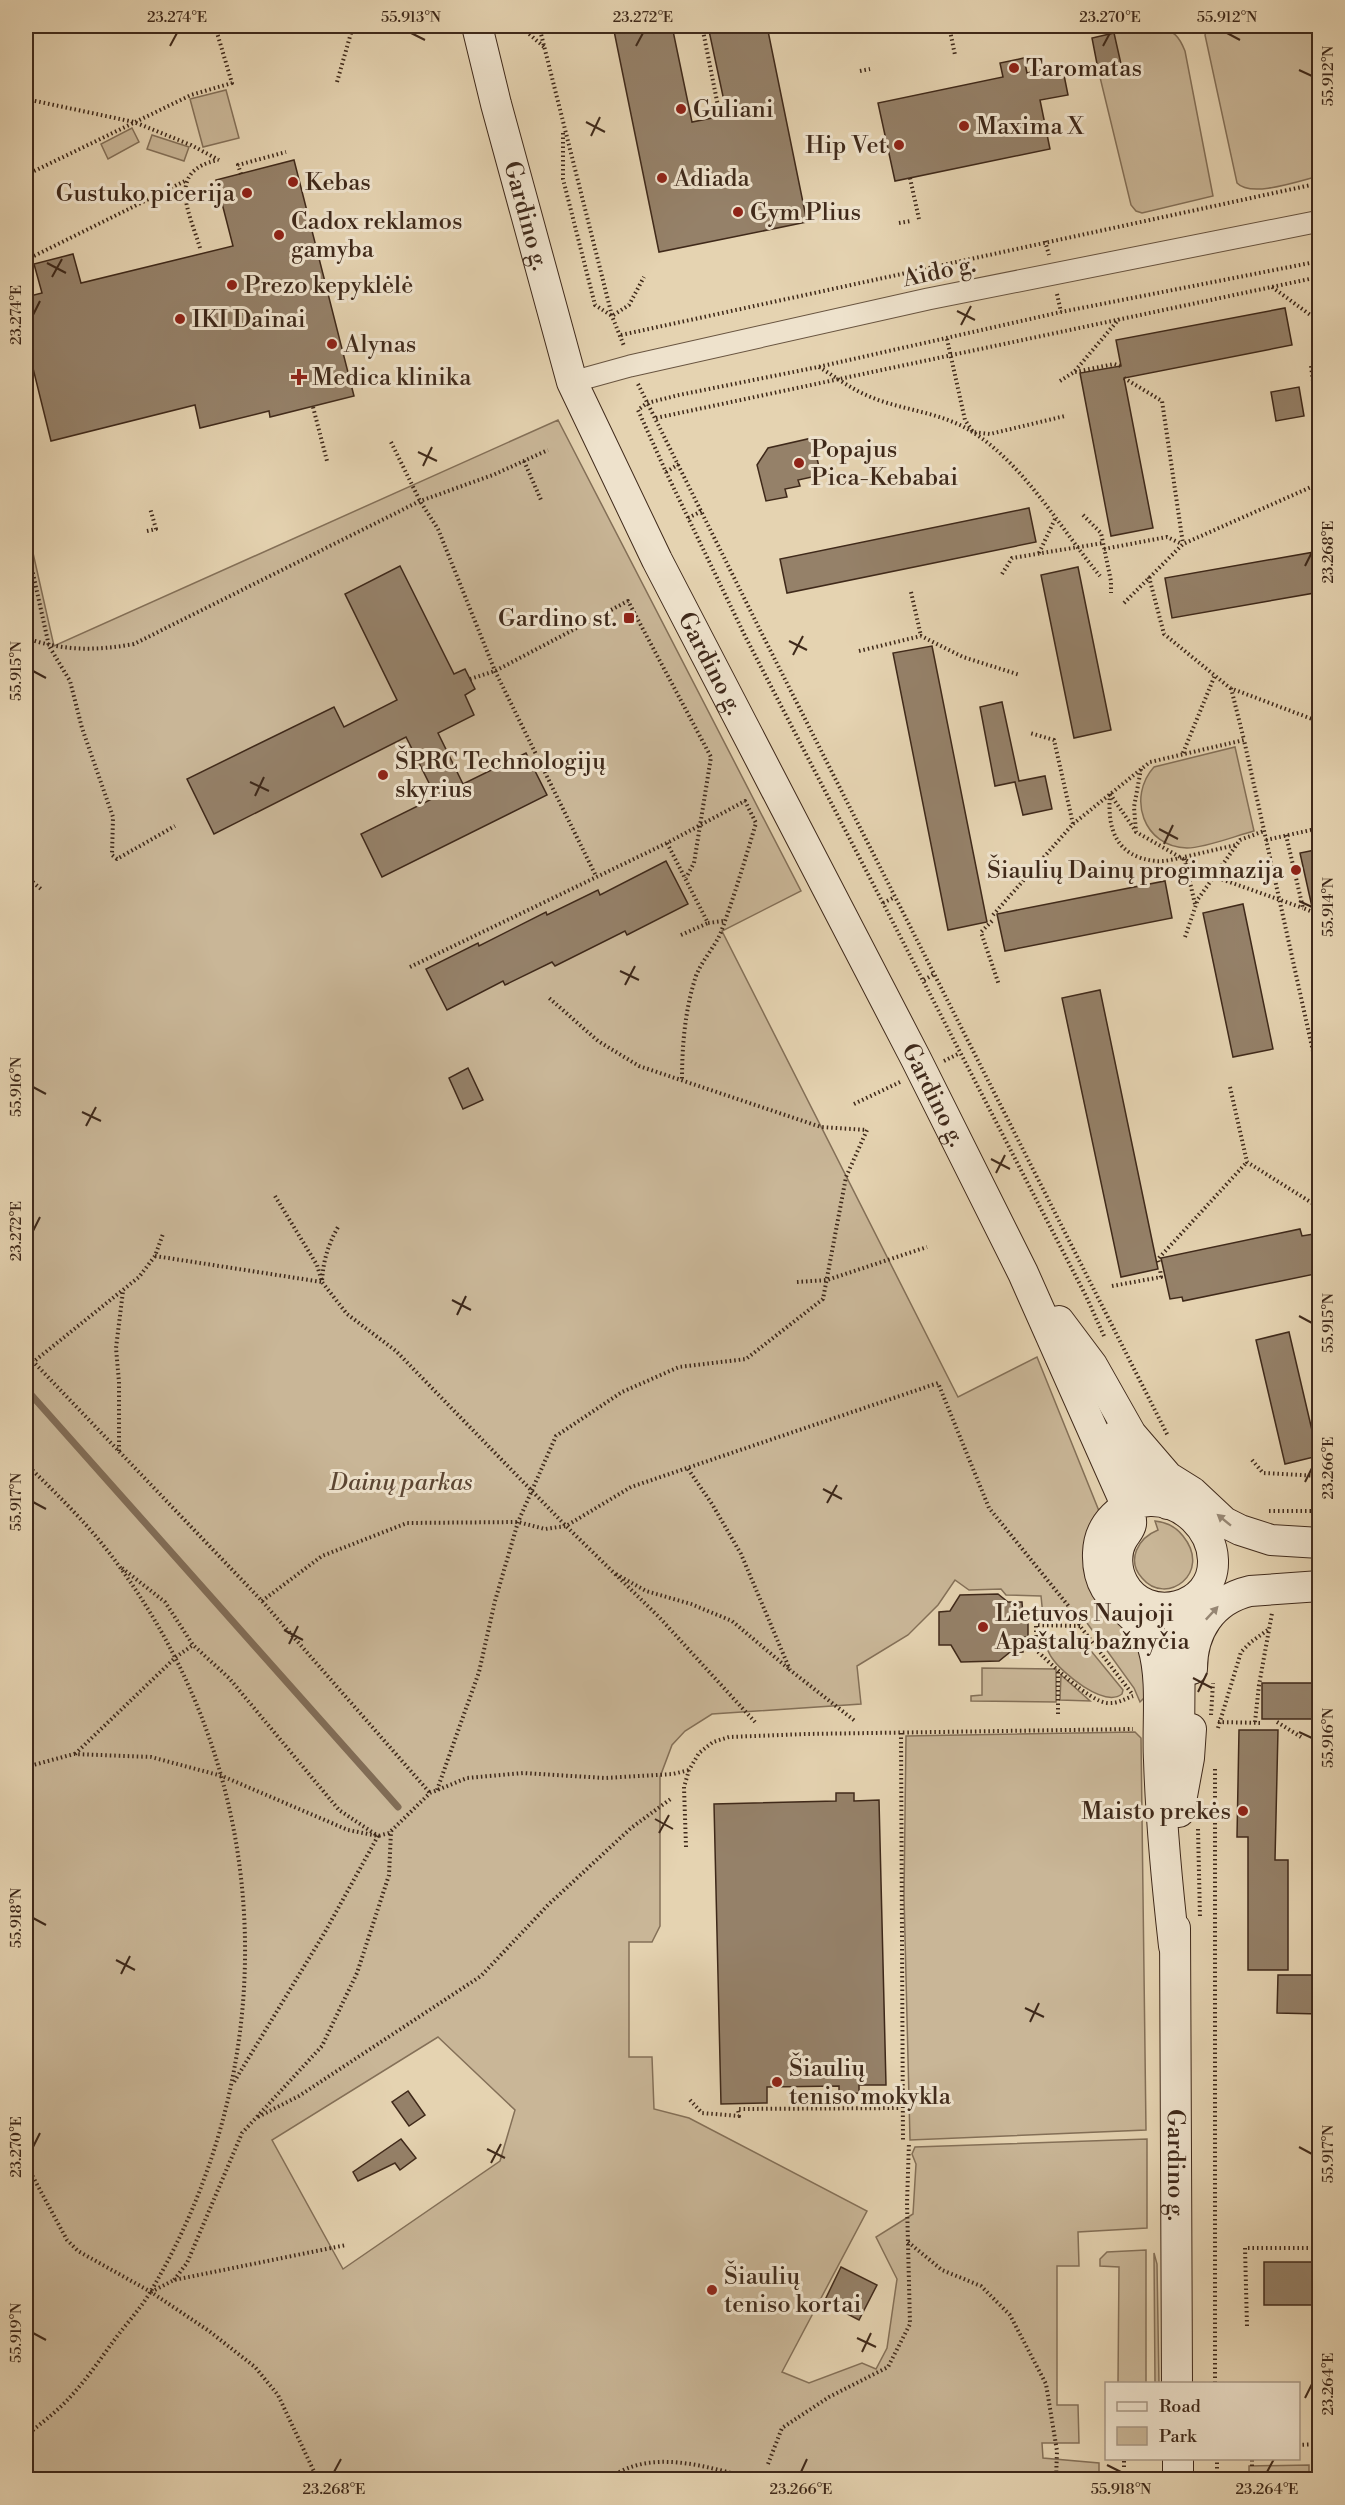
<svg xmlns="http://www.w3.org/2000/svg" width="1345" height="2505" font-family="'Libre Bodoni',serif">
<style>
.green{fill:#c9b697;stroke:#847058;stroke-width:1.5;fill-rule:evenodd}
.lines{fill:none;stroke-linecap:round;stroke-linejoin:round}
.stream{stroke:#816c56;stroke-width:7}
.building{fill:#958169;stroke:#3f291a;stroke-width:1.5}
.street-casing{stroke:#685440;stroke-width:23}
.secondary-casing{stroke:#3f291a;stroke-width:32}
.path{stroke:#3f291a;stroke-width:4;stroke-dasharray:1.5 3;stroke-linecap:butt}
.street{stroke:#eee2cc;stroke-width:21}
.secondary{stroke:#eee2cc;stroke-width:30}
.oneway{fill:#968673}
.ticks{fill:none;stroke:#3f291a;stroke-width:2}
.poi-dot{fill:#8f2418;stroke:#eee2cc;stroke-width:2}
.labels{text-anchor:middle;stroke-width:6;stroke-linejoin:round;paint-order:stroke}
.poi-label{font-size:24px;fill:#3f291a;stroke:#eee2cc;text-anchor:start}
.street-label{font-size:24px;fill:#3f291a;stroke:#eee2cc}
.park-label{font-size:24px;font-style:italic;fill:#5b4533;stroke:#eee2cc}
.neatline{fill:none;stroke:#3f291a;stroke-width:2}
.ticks-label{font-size:15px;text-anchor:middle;fill:#3f291a}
</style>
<rect width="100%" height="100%" fill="#e5d3b1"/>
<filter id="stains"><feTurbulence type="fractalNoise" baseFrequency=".00333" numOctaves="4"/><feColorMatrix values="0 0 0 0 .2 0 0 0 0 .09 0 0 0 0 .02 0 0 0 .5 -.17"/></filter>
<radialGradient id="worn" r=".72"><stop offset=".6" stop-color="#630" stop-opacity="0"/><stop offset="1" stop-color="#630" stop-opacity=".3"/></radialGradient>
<!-- green -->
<g class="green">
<path d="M1208,26H1319V176C1299,181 1251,198 1237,183L1205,35Z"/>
<path d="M1159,27C1174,31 1179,36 1185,51L1213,196L1142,213L1136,211L1131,205L1098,69L1114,33Z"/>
<polygon points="226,90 239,138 203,147 190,99"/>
<polygon points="132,128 139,142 108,159 101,144"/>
<polygon points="152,135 189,147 184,161 147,149"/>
<path d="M558,420L801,891L722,931L958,1397L1037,1357L1099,1511L1106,1612L1141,1644L1147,1695L1140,1702L1134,1688L1082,1616H1043L1041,1596L1006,1595L1001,1589L969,1590L955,1580L938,1605L908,1635L857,1666L861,1704L712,1714L685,1731L672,1745L660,1777V1926L652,1942H629V2057H652L654,2109L689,2118L867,2211L782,2372L809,2383L862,2363L876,2369L887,2348L897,2279L876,2237L913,2214L916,2164L912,2154L915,2147L1147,2139V2228L1078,2232L1079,2266H1057V2405H1078L1079,2443H1042L1043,2458L1099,2463V2479H26V522L54,646ZM438,2037L515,2110L500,2161L343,2269L272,2140Z"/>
<path d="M1235,747L1254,831C1235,836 1205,848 1187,848C1143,847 1127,797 1154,767Z"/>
<path d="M1155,1521C1166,1522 1176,1527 1183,1536C1213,1573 1166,1607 1142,1578C1126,1560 1138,1538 1158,1530Z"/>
<path d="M1042,1636L1077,1638L1083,1641L1123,1690L1122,1694C1104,1708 1062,1673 1052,1658C1047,1651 1045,1643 1042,1636Z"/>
<polygon points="982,1668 1056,1669 1056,1702 971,1701 971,1696 982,1695"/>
<polygon points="1061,1675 1090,1701 1060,1700"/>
<polygon points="1135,1732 1141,1738 1146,2130 910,2140 904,1896 906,1736"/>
<polygon points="1146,2250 1146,2383 1118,2383 1119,2267 1100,2266 1100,2259 1107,2252"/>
<polygon points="1154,2253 1157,2264 1159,2384 1155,2383"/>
<polygon points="1309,2465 1309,2479 1249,2479 1249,2466"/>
</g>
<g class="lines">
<!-- stream -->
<polyline class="stream" points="26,1389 398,1807"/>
</g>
<!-- building -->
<g class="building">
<polygon points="613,26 672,26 692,122 727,115 708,26 767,26 807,222 659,252"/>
<polygon points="1114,33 1121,64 1098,69 1092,38"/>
<polygon points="1024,58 1027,73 1062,65 1068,95 1040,100 1050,149 895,181 878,103 1003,77 1000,63"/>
<polygon points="294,160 354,396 270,417 269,411 200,428 195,405 51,441 26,340 26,297 42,293 34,264 73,254 81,283 233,246 216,180"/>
<polygon points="1285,308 1292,345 1124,378 1153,528 1111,536 1080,373 1121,366 1116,340"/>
<polygon points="1299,387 1304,416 1276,421 1271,392"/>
<polygon points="812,438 821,475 798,480 800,486 785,489 787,497 766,501 757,465 768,448"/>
<polygon points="1029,508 1036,542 787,593 780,559"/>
<polygon points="1320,551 1320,592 1172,618 1165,578"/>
<polygon points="400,566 454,674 465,669 475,689 465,695 474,715 438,733 463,784 526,753 547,795 382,877 361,834 436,797 406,737 214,834 187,779 334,707 344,727 397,700 345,594"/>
<polygon points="1078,567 1111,730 1074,738 1041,575"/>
<polygon points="932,646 987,922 948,930 893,653"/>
<polygon points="1002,702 1019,781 1045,776 1052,809 1023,815 1015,782 995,786 980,707"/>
<polygon points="1320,849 1320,906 1312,907 1300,853"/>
<polygon points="666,861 688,904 627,935 625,931 555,966 552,962 505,985 503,981 447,1010 426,969 478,943 479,946 546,912 547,915 598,890 600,895"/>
<polygon points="1165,881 1172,918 1005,951 997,914"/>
<polygon points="1243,904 1273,1049 1233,1057 1203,913"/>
<polygon points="1100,990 1158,1269 1121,1277 1062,998"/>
<polygon points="468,1068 483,1100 463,1109 449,1078"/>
<polygon points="1300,1229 1302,1236 1320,1233 1320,1273 1183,1301 1182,1297 1170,1299 1161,1258"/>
<polygon points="1289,1332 1318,1456 1285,1464 1256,1340"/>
<polygon points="998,1594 1008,1602 1022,1602 1023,1617 1028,1617 1028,1637 1023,1637 1023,1652 1009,1653 999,1661 961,1662 951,1645 939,1645 939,1612 950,1611 960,1595"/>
<rect x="1262" y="1683" width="58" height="36"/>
<polygon points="1239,1730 1278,1730 1275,1860 1288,1860 1288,1970 1248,1970 1248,1837 1237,1837"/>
<polygon points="836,1793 854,1793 854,1801 879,1800 886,2085 859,2085 859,2093 839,2094 839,2086 767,2087 767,2103 721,2104 714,1804 836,1801"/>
<polygon points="1278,1975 1320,1975 1320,2014 1277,2013"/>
<polygon points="408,2091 425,2115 409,2126 392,2102"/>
<polygon points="401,2139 416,2158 400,2170 395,2163 358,2181 353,2172"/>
<rect x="1264" y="2262" width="56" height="43"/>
<polygon points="841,2267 877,2285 859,2320 824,2302"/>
</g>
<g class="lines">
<!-- street casing -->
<g class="street-casing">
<polyline id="street" points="572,382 630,366 928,299 1320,221"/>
</g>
<!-- secondary casing -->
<g class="secondary-casing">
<g id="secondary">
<path id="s1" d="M477,26L496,104L572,382L657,560L916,1059L1023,1273L1127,1507C1129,1512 1132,1518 1131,1524C1130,1530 1125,1534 1122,1540C1115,1553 1116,1570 1123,1583C1146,1626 1215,1609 1213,1560C1212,1529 1183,1500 1150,1501C1121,1502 1099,1524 1098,1553C1096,1607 1139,1605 1153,1647C1163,1680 1157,1725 1159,1760C1161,1822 1167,1884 1174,1946"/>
<polyline points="1059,1321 1092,1365 1131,1434 1168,1477 1192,1492 1224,1522 1240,1530 1271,1540 1320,1543"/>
<path d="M1116,1436C1133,1470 1138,1480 1168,1504"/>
<path d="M1192,1669C1192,1631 1212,1600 1250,1591L1320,1586"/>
<polyline points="1179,1751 1180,1622 1186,1605"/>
<polyline points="1179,1812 1189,1758 1191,1729"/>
<path id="s2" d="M1175,1928L1177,2384"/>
<polyline points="1178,2458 1178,2480"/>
</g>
</g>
<!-- path -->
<g class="path">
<polyline points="526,26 527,32 544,47"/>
<polyline points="539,26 612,316 624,346"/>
<polyline points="702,26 720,116"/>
<polyline points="949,26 955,55"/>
<polyline points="1074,27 1083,26"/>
<polyline points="860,71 870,69"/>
<polyline points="337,82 353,26"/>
<polyline points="26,99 134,122 191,145 219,160"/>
<polyline points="563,133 563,179 595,305 612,316 629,305 644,277"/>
<polyline points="241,174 238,165 286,152"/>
<polyline points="26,175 191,95 232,83 215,26"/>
<polyline points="910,178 919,219"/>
<polyline points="899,223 911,221"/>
<polyline points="1045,241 1049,255"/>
<path d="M200,248C189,211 166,171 218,160"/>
<polyline points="26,260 187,180"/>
<polyline points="1272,287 1320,322"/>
<polyline points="1057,294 1061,312"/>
<polyline points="621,335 1320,183"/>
<polyline points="947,339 965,420 973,432 990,434 1065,416"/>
<polyline points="1311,366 1320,433"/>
<path d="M819,367C834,376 850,388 866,395C901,411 941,411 974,433C1025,466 1061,529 1100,576"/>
<polyline points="1075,372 1114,364 1121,366"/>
<polyline points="1124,378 1162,401 1183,544"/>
<polyline points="1060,381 1074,372 1119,319"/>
<polyline points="638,384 761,632 1168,1436"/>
<polyline points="313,407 327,461"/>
<polyline points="656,418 1314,278"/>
<polyline points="391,442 420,501 438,529 495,671 596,876"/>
<polyline points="524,461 541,500"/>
<polyline points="666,472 679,464"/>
<polyline points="1083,515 1101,533 1111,581 1111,593"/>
<polyline points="688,518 702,511"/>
<polyline points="147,531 156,529 150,508"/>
<polyline points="26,542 49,646 70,681 82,728 113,817 112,855 117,859 175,826"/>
<polyline points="1104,549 1167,537 1182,544"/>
<polyline points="1039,553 1055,519"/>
<polyline points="1002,574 1012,558 1103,543"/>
<polyline points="1149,577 1164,634 1230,688 1320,722"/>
<polyline points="911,592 921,636"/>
<polyline points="1124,603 1183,544 1320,483"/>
<path d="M26,638C63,651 95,651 134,644L420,501L493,475L548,450"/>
<polyline points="859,651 921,636 963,657 1020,675"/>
<polyline points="470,679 495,671 628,601 711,757 694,863 686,878"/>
<polyline points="1231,688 1244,740"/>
<polyline points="1183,753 1215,675"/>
<polyline points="1141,769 1134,807 1136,832 1215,877 1303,908"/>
<path d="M1110,794C1107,829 1116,857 1156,861C1164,862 1175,859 1184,857"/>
<polyline points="1110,794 1135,830"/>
<polyline points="1073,824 1150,762 1244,740 1320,1083"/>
<polyline points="1286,835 1303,908 1320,915"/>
<polyline points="1266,840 1320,828"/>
<polyline points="667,843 708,923 723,921"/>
<polyline points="26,876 42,890"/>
<polyline points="883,903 895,897"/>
<polyline points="1195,904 1184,857 1236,845"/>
<polyline points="993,915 1073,824 1054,740 1030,733"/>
<polyline points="992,921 981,932 999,985"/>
<polyline points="681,935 708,923"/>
<polyline points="1185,937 1198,899 1240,840 1264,831"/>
<path d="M410,967L667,843L745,801L756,823C745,860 734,897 721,932C715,947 702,960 696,976C685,1009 682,1046 682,1080"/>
<polyline points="924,980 934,974"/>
<polyline points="944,1061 960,1053"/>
<polyline points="1230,1087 1247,1162 1320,1208"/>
<polyline points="1313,1097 1320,1095"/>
<polyline points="854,1104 900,1082"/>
<polyline points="275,1196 317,1265 322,1282 347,1314 396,1351 566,1526 659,1617 755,1722"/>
<path d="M155,1256L322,1282C323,1261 328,1245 338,1227"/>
<polyline points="1159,1262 1158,1259 1247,1162"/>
<polyline points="797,1282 827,1280 927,1247"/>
<polyline points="1112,1286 1161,1277 1160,1269"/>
<polyline points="1104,1336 1086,1296 746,638 666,472 638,410 647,403 679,395 818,367 1061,312 1320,261"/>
<polyline points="26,1354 262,1601 430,1793"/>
<polyline points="32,1363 139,1277 155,1256 163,1234"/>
<polyline points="119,1451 119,1382 116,1348 123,1291"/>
<polyline points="1252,1460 1263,1473 1320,1476"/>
<path d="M26,1464C59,1496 92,1528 119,1566C276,1781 286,2062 151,2291C141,2308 127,2323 115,2339C101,2358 87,2379 71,2396C58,2411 41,2423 26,2436"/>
<polyline points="688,1469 712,1504 741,1554 790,1670 855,1721"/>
<polyline points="1269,1511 1320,1511"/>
<polyline points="122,1568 165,1602 193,1645 229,1678 339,1810 378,1836 325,1932 234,2082"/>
<polyline points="616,1574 646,1591 691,1604 732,1621 789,1669"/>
<polyline points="262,1601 322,1556 407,1523 518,1522 545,1529 566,1526 631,1487 938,1383 989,1508 1075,1614 1080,1626 1133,1695"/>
<path d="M1080,1626L1036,1625V1650C1050,1663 1089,1701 1107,1703C1118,1704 1124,1699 1133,1696"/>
<polyline points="1058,1714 1058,1671"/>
<polyline points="1211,1715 1213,1683"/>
<polyline points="1218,1722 1262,1723"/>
<polyline points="1255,1722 1259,1685 1272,1613"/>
<polyline points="1277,1722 1301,1737"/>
<polyline points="1218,1728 1241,1652 1251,1642 1269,1629"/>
<polyline points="901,1733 903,2142"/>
<polyline points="75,1754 176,1657 193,1645"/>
<polyline points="26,1767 74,1754 151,1757 222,1776 348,1830 378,1836 389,1833 430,1793 467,1778 523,1773 605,1778 673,1774 689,1770"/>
<polyline points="1215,1769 1215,2384"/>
<polyline points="437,1790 479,1672 495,1601 518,1522 556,1436 622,1392 679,1367 746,1359 823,1299 846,1177 867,1130 821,1127 639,1066 598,1041 548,997"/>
<polyline points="1198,1829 1200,1918"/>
<polyline points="686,1847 684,1787 689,1770 699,1753 713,1742 729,1737 806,1734 1133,1729"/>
<polyline points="1312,1916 1320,1916"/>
<polyline points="690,2100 702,2113 739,2116 738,2109 901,2108"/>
<polyline points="258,2117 299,2096 481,1976 548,1905 631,1828 672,1798"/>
<polyline points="26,2164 67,2240 78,2251 151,2292 209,2331 255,2367 278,2395 318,2480"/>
<polyline points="908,2242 942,2270 981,2286 1010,2315 1046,2384 1057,2451 1056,2480"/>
<polyline points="174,2280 187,2263 242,2133 322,2046 357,1973 389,1875 391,1831"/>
<polyline points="151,2292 174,2280 346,2245"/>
<polyline points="1247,2326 1245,2248 1320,2248"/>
<polyline points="1298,2445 1320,2444"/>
<polyline points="1217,2458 1217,2480"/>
<polyline points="768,2464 782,2428 829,2397 888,2367 910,2324 907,2203 909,2142"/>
<polyline points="1252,2466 1252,2458"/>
<polyline points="1124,2467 1124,2458"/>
<polyline points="1203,2473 1217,2473"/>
<path d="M608,2480C649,2446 711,2468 757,2480"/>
</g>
<!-- street -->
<use href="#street" class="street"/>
<!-- secondary -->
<use href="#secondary" class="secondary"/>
</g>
<!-- one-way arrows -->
<defs><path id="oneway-solid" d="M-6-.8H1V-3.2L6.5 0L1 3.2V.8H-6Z" transform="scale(1.5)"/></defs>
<g class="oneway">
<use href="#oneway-solid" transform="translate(1224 1520) rotate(-141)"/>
<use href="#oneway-solid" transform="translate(1212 1613) rotate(-47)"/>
</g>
<!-- ticks -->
<path class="ticks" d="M411,33L425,40M1227,33L1240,40M170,46L177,33M636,46L643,33M1103,46L1110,33M1299,70L1312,76M586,122L605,132M591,136L600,117M47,263L66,273M52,277L62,259M957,311L975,320M33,315L40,301M961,325L971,306M418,452L437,461M423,466L432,447M1305,566L1312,552M789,641L807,650M793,655L803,636M33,671L46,678M250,782L269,791M255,796L264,777M1159,829L1178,839M1164,844L1173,825M1299,901L1312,907M620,971L639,980M625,985L635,966M33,1087L46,1094M82,1112L101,1121M86,1126L96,1107M991,1159L1010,1169M996,1173L1005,1155M33,1231L40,1217M452,1300L471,1310M457,1315L466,1296M1299,1316L1312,1323M1305,1482L1312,1468M823,1489L842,1499M33,1502L46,1509M827,1503L837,1485M284,1630L303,1640M289,1644L298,1626M1193,1678L1212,1688M1198,1692L1207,1673M1299,1732L1312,1738M655,1819L673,1829M659,1833L669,1815M33,1918L46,1925M116,1960L135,1970M121,1974L130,1956M1025,2008L1044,2017M1030,2022L1039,2003M33,2147L40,2133M1299,2147L1312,2154M487,2149L505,2158M491,2163L501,2144M33,2333L46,2340M857,2338L876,2347M862,2352L871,2333M1305,2398L1312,2384M1107,2465L1121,2472M334,2472L341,2459M801,2472L807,2459M1267,2472L1274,2459"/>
<!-- markers -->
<g class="poi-dot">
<circle cx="1014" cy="68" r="6"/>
<circle cx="681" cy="109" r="6"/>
<circle cx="964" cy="126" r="6"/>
<circle cx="899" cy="145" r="6"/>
<circle cx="662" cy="178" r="6"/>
<circle cx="293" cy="182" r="6"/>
<circle cx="247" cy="193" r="6"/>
<circle cx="738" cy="212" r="6"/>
<circle cx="279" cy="235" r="6"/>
<circle cx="232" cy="285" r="6"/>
<circle cx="180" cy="319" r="6"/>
<circle cx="332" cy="344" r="6"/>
<path d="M296 368h6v6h6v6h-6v6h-6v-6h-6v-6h6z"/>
<circle cx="799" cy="463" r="6"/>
<rect x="623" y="612" width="12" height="12" rx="3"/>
<circle cx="383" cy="775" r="6"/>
<circle cx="1296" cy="870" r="6"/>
<circle cx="983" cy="1627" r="6"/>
<circle cx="1243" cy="1811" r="6"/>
<circle cx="777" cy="2082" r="6"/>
<circle cx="712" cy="2290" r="6"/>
</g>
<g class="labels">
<!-- poi labels -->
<g class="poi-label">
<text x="1026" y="76">Taromatas</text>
<text x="693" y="117">Guliani</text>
<text x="976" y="134">Maxima X</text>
<text x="887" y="153" text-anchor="end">Hip Vet</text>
<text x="674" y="186">Adiada</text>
<text x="305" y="190">Kebas</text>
<text x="235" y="201" text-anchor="end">Gustuko picerija</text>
<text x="750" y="220">Gym Plius</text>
<text x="291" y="229">Cadox reklamos<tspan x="291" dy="28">gamyba</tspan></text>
<text x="244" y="293">Prezo kepyklėlė</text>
<text x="192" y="327">IKI Dainai</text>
<text x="344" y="352">Alynas</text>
<text x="312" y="385">Medica klinika</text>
<text x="811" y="457">Popajus<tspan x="811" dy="28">Pica-Kebabai</tspan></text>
<text x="617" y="626" text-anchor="end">Gardino st.</text>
<text x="395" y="769">ŠPRC Technologijų<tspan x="395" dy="28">skyrius</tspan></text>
<text x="1284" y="878" text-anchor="end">Šiaulių Dainų progimnazija</text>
<text x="995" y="1621">Lietuvos Naujoji<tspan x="995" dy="28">Apaštalų bažnyčia</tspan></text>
<text x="1231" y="1819" text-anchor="end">Maisto prekės</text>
<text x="789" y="2076">Šiaulių<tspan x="789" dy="28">teniso mokykla</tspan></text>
<text x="724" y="2284">Šiaulių<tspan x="724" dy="28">teniso kortai</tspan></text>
</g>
<!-- street labels -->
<g class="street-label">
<text dy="8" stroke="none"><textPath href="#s1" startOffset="196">Gardino g.</textPath></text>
<text transform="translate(939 271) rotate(-12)" y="8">Aido g.</text>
<text dy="8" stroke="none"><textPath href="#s1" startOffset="682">Gardino g.</textPath></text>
<text dy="8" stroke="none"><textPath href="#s1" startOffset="1168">Gardino g.</textPath></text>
<text dy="8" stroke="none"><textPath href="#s2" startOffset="237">Gardino g.</textPath></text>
</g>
<!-- park labels -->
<g class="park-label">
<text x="401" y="1490">Dainų parkas</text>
</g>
</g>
<!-- margin -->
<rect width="1345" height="2505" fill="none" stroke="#e5d3b1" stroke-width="66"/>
<!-- legend -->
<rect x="1105" y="2382" width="195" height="78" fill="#eee2cc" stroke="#a89885" stroke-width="1.5"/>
<rect x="1117" y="2402" width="30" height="9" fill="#eee2cc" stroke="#a89885" stroke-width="1.5"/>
<text x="1159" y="2412" font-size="18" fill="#3f291a">Road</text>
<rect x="1117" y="2427" width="30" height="18" fill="#c9b697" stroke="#a89885" stroke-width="1.5"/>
<text x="1159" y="2442" font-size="18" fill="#3f291a">Park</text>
<rect x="33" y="33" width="1279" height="2439" class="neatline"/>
<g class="ticks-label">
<text x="177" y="22">23.274°E</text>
<text x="411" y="22">55.913°N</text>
<text x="643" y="22">23.272°E</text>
<text x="1110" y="22">23.270°E</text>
<text x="1227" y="22">55.912°N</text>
<text transform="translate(1328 76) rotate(-90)" y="5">55.912°N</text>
<text transform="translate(16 315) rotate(-90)" y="5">23.274°E</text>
<text transform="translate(1328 552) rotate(-90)" y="5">23.268°E</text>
<text transform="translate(16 671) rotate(-90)" y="5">55.915°N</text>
<text transform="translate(1328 907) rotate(-90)" y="5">55.914°N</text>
<text transform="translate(16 1087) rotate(-90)" y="5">55.916°N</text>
<text transform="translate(16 1231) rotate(-90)" y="5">23.272°E</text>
<text transform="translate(1328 1323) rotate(-90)" y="5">55.915°N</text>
<text transform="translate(1328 1468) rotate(-90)" y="5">23.266°E</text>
<text transform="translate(16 1502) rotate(-90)" y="5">55.917°N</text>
<text transform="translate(1328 1738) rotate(-90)" y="5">55.916°N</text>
<text transform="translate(16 1918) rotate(-90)" y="5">55.918°N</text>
<text transform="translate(16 2147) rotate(-90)" y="5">23.270°E</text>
<text transform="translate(1328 2154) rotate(-90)" y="5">55.917°N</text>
<text transform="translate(16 2333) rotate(-90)" y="5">55.919°N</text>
<text transform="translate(1328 2384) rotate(-90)" y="5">23.264°E</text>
<text x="334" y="2494">23.268°E</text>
<text x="801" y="2494">23.266°E</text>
<text x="1121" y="2494">55.918°N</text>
<text x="1267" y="2494">23.264°E</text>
</g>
<rect width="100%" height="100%" filter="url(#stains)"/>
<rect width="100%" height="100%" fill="url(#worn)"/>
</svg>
